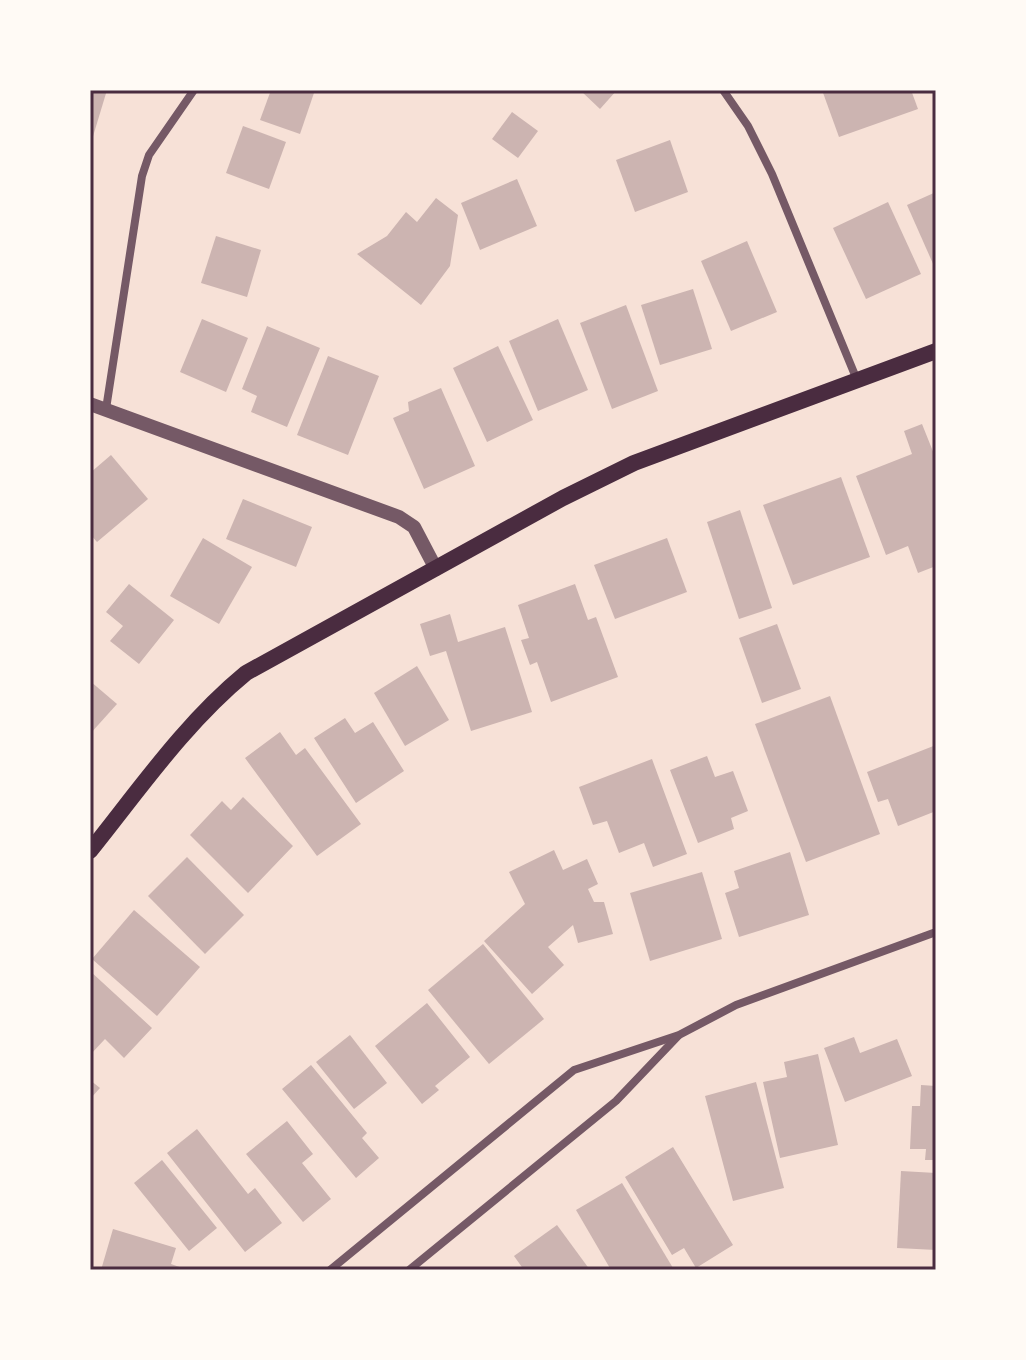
<svg xmlns="http://www.w3.org/2000/svg" width="1026" height="1360" font-family="'DM Sans',sans-serif">
<style>
.building{fill:#ccb4b1}
.lines{fill:none;stroke-linecap:round;stroke-linejoin:round}
.minor{stroke:#755966;stroke-width:8}
.tertiary{stroke:#755966;stroke-width:14}
.secondary{stroke:#4a2c40;stroke-width:16}
.neatline{fill:none;stroke:#4a2c40;stroke-width:3}
</style>
<rect width="100%" height="100%" fill="#f7e1d7"/>
<!-- building -->
<g class="building">
<polygon points="90,90 107,90 91,143 90,143"/>
<polygon points="271,90 315,90 300,134 260,120"/>
<polygon points="580,90 617,90 600,109"/>
<polygon points="822,90 911,90 918,109 839,137"/>
<polygon points="512,112 538,131 518,158 492,139"/>
<polygon points="243,126 286,142 269,189 226,173"/>
<polygon points="670,140 688,192 635,212 616,160"/>
<polygon points="517,179 537,226 480,250 461,203"/>
<polygon points="936,192 936,265 934,266 907,205"/>
<polygon points="436,198 458,215 450,266 421,305 357,254 387,236 406,212 417,222"/>
<polygon points="888,202 921,274 866,299 833,228"/>
<polygon points="216,236 261,250 247,297 201,283"/>
<polygon points="747,241 777,312 731,331 701,261"/>
<polygon points="693,289 712,349 660,365 641,305"/>
<polygon points="626,305 658,391 612,409 580,323"/>
<polygon points="202,319 248,338 226,392 180,372"/>
<polygon points="558,319 588,390 538,411 509,341"/>
<polygon points="267,326 320,348 287,427 251,412 257,396 242,389"/>
<polygon points="498,346 533,420 487,442 453,368"/>
<polygon points="328,356 379,376 348,455 297,435"/>
<polygon points="441,388 475,466 424,489 393,418 409,411 408,402"/>
<polygon points="922,424 936,459 936,566 918,573 908,546 886,555 856,476 912,454 904,431"/>
<polygon points="111,455 148,499 97,542 90,534 90,473"/>
<polygon points="841,477 870,557 793,585 763,505"/>
<polygon points="243,499 312,527 296,567 226,539"/>
<polygon points="740,510 772,608 739,619 707,522"/>
<polygon points="203,538 252,567 219,624 170,596"/>
<polygon points="667,538 687,592 615,619 594,565"/>
<polygon points="129,584 174,620 139,664 110,641 123,626 106,612"/>
<polygon points="575,584 588,620 596,617 618,677 551,702 537,662 530,665 521,640 529,638 518,605"/>
<polygon points="450,614 458,642 505,627 532,712 471,731 446,651 430,656 420,624"/>
<polygon points="777,624 801,689 762,703 739,638"/>
<polygon points="417,666 449,720 405,746 374,693"/>
<polygon points="90,681 117,704 90,734"/>
<polygon points="830,696 880,834 806,862 755,724"/>
<polygon points="345,718 355,733 373,722 404,771 356,803 314,738"/>
<polygon points="280,732 296,755 305,748 361,824 317,856 245,758"/>
<polygon points="936,745 936,811 898,826 888,799 878,802 867,772"/>
<polygon points="707,756 715,777 733,771 748,811 731,818 734,829 698,843 670,770"/>
<polygon points="652,759 687,854 653,867 644,843 619,853 607,821 593,825 579,787"/>
<polygon points="243,797 293,846 248,893 190,835 222,801 231,810"/>
<polygon points="554,850 563,870 587,859 598,884 588,889 594,902 604,902 613,934 578,943 573,925 548,947 564,965 532,994 484,941 525,904 509,872"/>
<polygon points="790,852 809,915 739,937 725,893 739,888 734,871"/>
<polygon points="187,857 244,915 205,954 148,896"/>
<polygon points="702,872 722,939 650,961 630,893"/>
<polygon points="134,910 200,967 157,1016 92,959"/>
<polygon points="483,944 544,1019 489,1064 428,990"/>
<polygon points="90,971 152,1028 124,1058 105,1039 90,1055"/>
<polygon points="427,1003 470,1057 435,1086 439,1090 422,1104 375,1046"/>
<polygon points="350,1035 387,1083 354,1109 316,1062"/>
<polygon points="854,1037 860,1053 897,1039 912,1076 845,1102 824,1048"/>
<polygon points="818,1054 838,1145 780,1158 763,1082 787,1077 784,1062"/>
<polygon points="311,1065 367,1133 362,1138 379,1158 356,1178 282,1089"/>
<polygon points="90,1080 100,1088 90,1099"/>
<polygon points="756,1082 784,1188 733,1201 705,1096"/>
<polygon points="921,1085 936,1086 936,1160 925,1160 926,1149 910,1149 912,1106 920,1106"/>
<polygon points="287,1121 313,1154 302,1163 331,1199 303,1222 246,1154"/>
<polygon points="197,1129 248,1194 255,1188 282,1223 245,1252 167,1153"/>
<polygon points="673,1147 733,1245 696,1268 684,1248 672,1255 625,1177"/>
<polygon points="162,1160 217,1228 189,1251 134,1183"/>
<polygon points="901,1171 936,1173 936,1250 897,1248"/>
<polygon points="622,1183 673,1268 669,1270 611,1270 576,1210"/>
<polygon points="557,1225 590,1270 524,1270 514,1256"/>
<polygon points="113,1229 176,1248 171,1264 188,1270 101,1270"/>
</g>
<g class="lines">
<!-- minor -->
<g class="minor">
<polyline points="723,90 748,126 772,174 857,380"/>
<polyline points="106,409 142,176 149,155 194,90"/>
<polyline points="330,1270 574,1070 679,1035 736,1005 936,932"/>
<polyline points="409,1270 616,1101 678,1036"/>
</g>
<!-- tertiary -->
<polyline class="tertiary" points="90,404 399,517 414,527 436,569"/>
<!-- secondary -->
<path class="secondary" d="M90,851C139,790 185,723 246,673L563,498L634,463L936,351"/>
</g>
<!-- border -->
<rect width="1026" height="1360" fill="none" stroke="#fffaf5" stroke-width="184"/>
<rect x="92" y="92" width="842" height="1176" class="neatline"/>
</svg>
